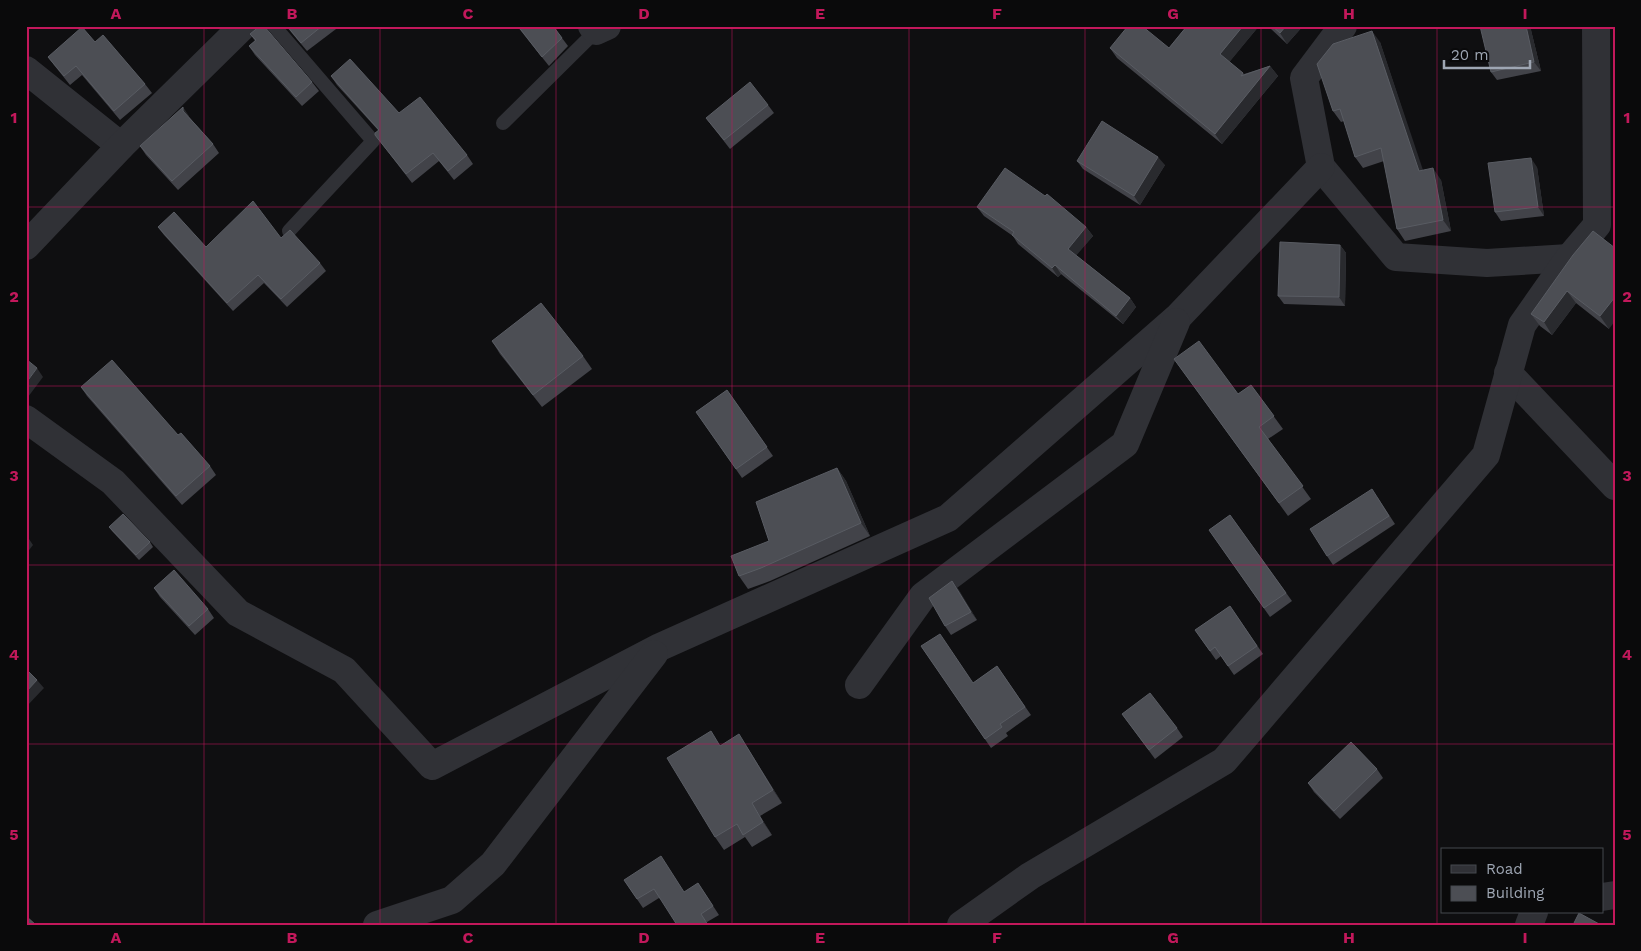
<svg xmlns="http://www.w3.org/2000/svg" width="1641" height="951" font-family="'Work Sans',sans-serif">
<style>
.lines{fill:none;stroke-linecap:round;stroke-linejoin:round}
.lane{stroke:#303136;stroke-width:14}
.street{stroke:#303136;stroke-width:28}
.wall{fill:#424349}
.shaded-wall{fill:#292a2e}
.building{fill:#4c4e54;stroke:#595c63}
.grid{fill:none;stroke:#c2185b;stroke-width:1;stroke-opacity:0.55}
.neatline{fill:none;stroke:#c2185b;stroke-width:2}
.grid-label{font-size:16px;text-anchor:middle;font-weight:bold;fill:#c2185b}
</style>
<rect width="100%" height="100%" fill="#0f0f11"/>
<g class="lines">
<!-- lane -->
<g class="lane">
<polyline points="274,26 373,141 289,231"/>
<polyline points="503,123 596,31"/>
</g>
<!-- street -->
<g class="street">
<polyline points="592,26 596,31 607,26"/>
<polyline points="1343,26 1304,78 1321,167 1396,257 1487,263 1569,258"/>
<polyline points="26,70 121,146"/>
<polyline points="26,246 121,146 243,26"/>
<polyline points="1508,373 1615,486"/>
<polyline points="26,419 113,482 238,613 344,670 432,766 660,647 948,518 1179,316 1321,167"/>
<polyline points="859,685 923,596 1125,444 1176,322"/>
<polyline points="1602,897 1615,895"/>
<polyline points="377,925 452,900 493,864 654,654"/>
<polyline points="961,925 1030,876 1224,761 1486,455 1522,325 1569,258 1597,225 1596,26"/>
<polyline points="1529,925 1534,912"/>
</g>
</g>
<!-- wall -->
<g class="wall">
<polygon points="286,26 340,26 307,51"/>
<polygon points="517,26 553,26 568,46 549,66"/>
<polygon points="1187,26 1259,26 1229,62 1244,74 1270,66 1278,76 1222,144 1117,58 1110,48 1169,48"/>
<polygon points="1268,26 1303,26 1287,44"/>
<polygon points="1530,26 1541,71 1497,80 1491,72"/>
<polygon points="250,34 312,82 319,91 302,106 255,55 249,46 255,41"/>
<polygon points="95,42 145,84 152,93 120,120 82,75 70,85 54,65 48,57"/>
<polygon points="1380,42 1422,170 1441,180 1451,231 1405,241 1397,229 1384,161 1363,168 1355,157 1344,121 1341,122 1333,111"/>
<polygon points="331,76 399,113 467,155 473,164 454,180 439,161 412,183 375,135 378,130 337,85"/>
<polygon points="768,105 774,113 730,149 706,118"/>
<polygon points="189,116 189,117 213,144 219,153 178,190 146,155 140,146"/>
<polygon points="1077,161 1165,165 1140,205 1083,169"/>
<polygon points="1537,167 1544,216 1501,221 1495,212"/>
<polygon points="977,207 1086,227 1093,236 1076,255 1130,298 1136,307 1123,324 1061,274 1058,277 1018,244 1013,236 984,216"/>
<polygon points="158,227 206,247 281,238 320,263 326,271 287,307 264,283 233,311 164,235"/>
<polygon points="1340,245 1346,253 1345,306 1284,304 1278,296"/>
<polygon points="1615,248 1609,329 1576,303 1552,335 1540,326 1531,314"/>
<polygon points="492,341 583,356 592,369 542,407 500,354"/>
<polygon points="1174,359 1238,394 1251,385 1283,429 1268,439 1311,499 1288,516"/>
<polygon points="81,387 178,435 210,466 216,475 182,505 87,396"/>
<polygon points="727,390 773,456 742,478 696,412"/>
<polygon points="837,468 846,481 870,536 770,581 748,589 739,576 769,541"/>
<polygon points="1378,498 1395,524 1333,565 1327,556"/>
<polygon points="1230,515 1292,601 1270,617 1209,530"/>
<polygon points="109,527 150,542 153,547 139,560 112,531"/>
<polygon points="952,581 977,620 951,635 945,626"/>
<polygon points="154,588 208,609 214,618 195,635 160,597"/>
<polygon points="1230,606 1263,654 1234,675 1221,656 1216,660 1195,630"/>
<polygon points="921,646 973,683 997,666 1031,715 1006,733 1008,736 991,748"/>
<polygon points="1122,714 1177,728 1183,737 1155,759"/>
<polygon points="721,745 747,747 782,803 760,816 772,835 752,847 745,837 724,850 715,837"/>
<polygon points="1377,769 1383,778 1340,819 1314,792 1308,783"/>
<polygon points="624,880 685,892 698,883 719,915 707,922 659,898 643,908"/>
</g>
<!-- shaded-wall -->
<g class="shaded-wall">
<polygon points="1243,26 1259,26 1227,65 1220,54"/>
<polygon points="1286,26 1303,26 1287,44 1280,33"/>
<polygon points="1526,26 1530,26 1541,71 1534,62"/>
<polygon points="1372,31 1380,42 1427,182 1419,171"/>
<polygon points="1270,66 1278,76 1222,144 1215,134"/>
<polygon points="183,107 189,116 189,119 183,111"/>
<polygon points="1158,157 1165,165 1140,205 1134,196"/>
<polygon points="1531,158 1537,167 1544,216 1538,207"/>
<polygon points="1433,168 1441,180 1451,231 1443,220"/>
<polygon points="1086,227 1093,236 1075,257 1068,249"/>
<polygon points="1340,245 1346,253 1345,306 1339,297"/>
<polygon points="1055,265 1061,274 1058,277 1052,268"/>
<polygon points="1567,291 1576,303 1552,335 1544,322"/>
<polygon points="1615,297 1615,321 1609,329 1600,316"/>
<polygon points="1130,298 1136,307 1123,324 1116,316"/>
<polygon points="37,368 43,377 28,397 26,395 26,383"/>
<polygon points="837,468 846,481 870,536 861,523"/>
<polygon points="27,536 33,545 26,554 26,537"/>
<polygon points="952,581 959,590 977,620 971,612"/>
<polygon points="37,680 44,688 26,707 26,692"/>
<polygon points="739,734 747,747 782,803 773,790"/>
<polygon points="752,803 760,816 772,835 763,822"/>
</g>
<!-- building -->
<g class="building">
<polygon points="260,26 264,26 312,82 296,97 249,46 256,40 250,34"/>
<polygon points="287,26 322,26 301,43"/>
<polygon points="518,26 553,26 562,38 542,57"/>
<polygon points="1128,26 1142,26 1169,48 1187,26 1243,26 1220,54 1243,73 1241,76 1270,66 1215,134 1110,48"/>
<polygon points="1272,26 1286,26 1280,33"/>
<polygon points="1480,26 1526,26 1534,62 1491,72"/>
<polygon points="82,27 95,42 103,35 145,84 114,111 76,66 64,76 48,57"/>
<polygon points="1372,31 1419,171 1433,168 1443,220 1397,229 1381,148 1355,157 1340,109 1333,111 1317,64 1333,44"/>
<polygon points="350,59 399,113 420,97 467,155 448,171 433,153 406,174 375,135 375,133 379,130 331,76"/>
<polygon points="750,82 768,105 724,140 706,118"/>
<polygon points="183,107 183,111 213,144 172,181 140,146"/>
<polygon points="1102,121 1158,157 1134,196 1077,161"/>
<polygon points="1531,158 1538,207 1495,212 1488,163"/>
<polygon points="1005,168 1045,196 1047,194 1086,227 1068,249 1130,298 1116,316 1055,265 1052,268 1012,235 1014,232 977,207"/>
<polygon points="253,201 281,238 290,230 320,263 281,299 258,275 227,303 158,227 174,212 206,247"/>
<polygon points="1593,231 1615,248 1615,297 1600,316 1567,291 1544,322 1531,314 1573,255"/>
<polygon points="1280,242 1340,245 1339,297 1278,296"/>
<polygon points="541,303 583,356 533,395 492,341"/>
<polygon points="1199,341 1238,394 1251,385 1274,416 1259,427 1303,486 1279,503 1174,359"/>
<polygon points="26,359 37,368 26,383"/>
<polygon points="112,360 178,435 181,433 210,466 176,496 81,387"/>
<polygon points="727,390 767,447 736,469 696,412"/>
<polygon points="837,468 861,523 761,568 739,576 731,556 769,541 756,502"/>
<polygon points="1372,489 1389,516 1327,556 1310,529"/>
<polygon points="123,514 150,542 136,555 109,527"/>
<polygon points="1230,515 1286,593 1264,608 1209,530"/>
<polygon points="174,570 208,609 189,626 154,588"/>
<polygon points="952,581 971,612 945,626 929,598"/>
<polygon points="1230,606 1257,646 1228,666 1215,647 1210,651 1195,630"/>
<polygon points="940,634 973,683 997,666 1025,707 1000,724 1002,727 985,739 921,646"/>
<polygon points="26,669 37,680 26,692"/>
<polygon points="1150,693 1177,728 1149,750 1122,714"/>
<polygon points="711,731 720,746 739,734 773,790 752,803 763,822 743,835 737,824 715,837 667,758"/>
<polygon points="1351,742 1377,769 1334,811 1308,783"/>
<polygon points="661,856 684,892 698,883 713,906 701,914 708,925 677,925 654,889 637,899 624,880"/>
<polygon points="1579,913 1601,925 1573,925"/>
<polygon points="26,916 36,925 26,925"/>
</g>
<!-- grid -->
<path class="grid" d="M204,26V925M380,26V925M556,26V925M732,26V925M909,26V925M1085,26V925M1261,26V925M1437,26V925M26,207H1615M26,386H1615M26,565H1615M26,744H1615"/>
<!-- border -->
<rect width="1641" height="951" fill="none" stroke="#0a0a0b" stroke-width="55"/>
<!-- legend -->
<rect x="1441" y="848" width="162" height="65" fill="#0a0a0b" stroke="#45484e"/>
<rect x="1451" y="865" width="25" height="8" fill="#303136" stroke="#45484e"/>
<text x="1486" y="874" font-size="15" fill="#9ea6b3">Road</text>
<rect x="1451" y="886" width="25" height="15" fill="#4c4e54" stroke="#45484e"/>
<text x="1486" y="898" font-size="15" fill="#9ea6b3">Building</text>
<!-- scale -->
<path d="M1444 60v8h86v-8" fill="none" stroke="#9ea6b3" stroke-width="2.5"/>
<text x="1451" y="60" font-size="15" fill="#9ea6b3" stroke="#0a0a0b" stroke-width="4" paint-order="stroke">20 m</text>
<rect x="28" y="28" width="1586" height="896" class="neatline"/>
<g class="grid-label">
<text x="116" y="19">A</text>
<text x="292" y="19">B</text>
<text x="468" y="19">C</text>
<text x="644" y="19">D</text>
<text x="820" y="19">E</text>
<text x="997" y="19">F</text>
<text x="1173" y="19">G</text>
<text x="1349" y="19">H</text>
<text x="1525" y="19">I</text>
<text x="14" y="123">1</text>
<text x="1627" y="123">1</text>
<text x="14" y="302">2</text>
<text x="1627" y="302">2</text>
<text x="14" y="481">3</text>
<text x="1627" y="481">3</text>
<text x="14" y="660">4</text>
<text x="1627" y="660">4</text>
<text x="14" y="840">5</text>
<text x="1627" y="840">5</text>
<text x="116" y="943">A</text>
<text x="292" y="943">B</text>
<text x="468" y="943">C</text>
<text x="644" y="943">D</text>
<text x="820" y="943">E</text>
<text x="997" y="943">F</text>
<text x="1173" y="943">G</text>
<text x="1349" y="943">H</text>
<text x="1525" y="943">I</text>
</g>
</svg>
